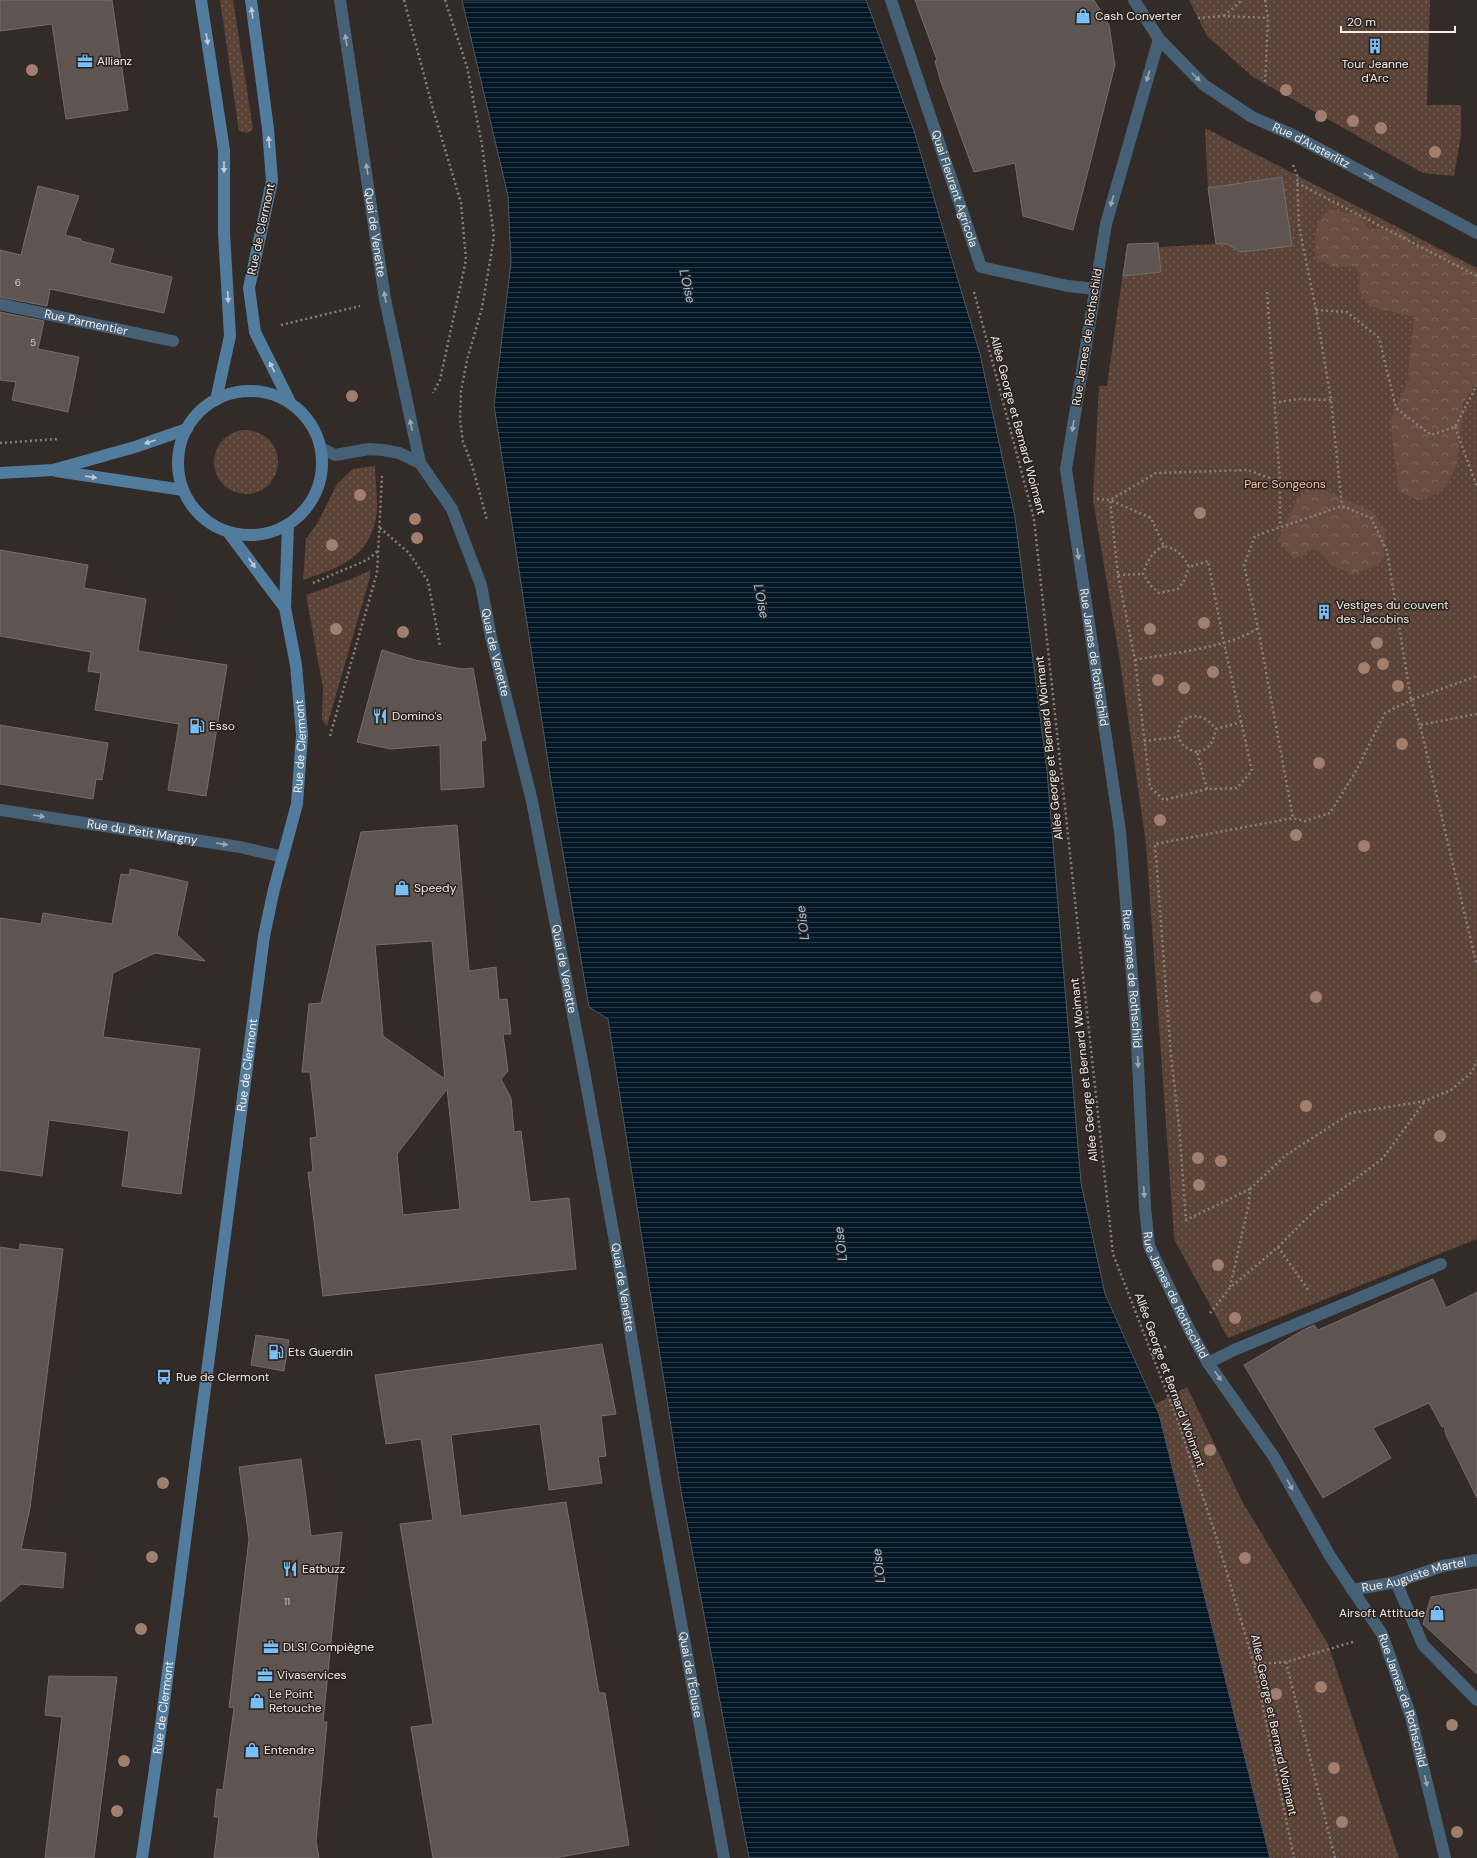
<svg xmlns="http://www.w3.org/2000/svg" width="1477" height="1858" font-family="'DM Sans',sans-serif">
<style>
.grass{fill:url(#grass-dots)}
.forest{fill:url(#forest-crowns)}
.water{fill:url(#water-rules);stroke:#4b5862}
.building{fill:#5e5551;stroke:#766c68;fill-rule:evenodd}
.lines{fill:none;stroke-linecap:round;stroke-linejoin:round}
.path{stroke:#87817d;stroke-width:2.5;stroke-dasharray:2 3;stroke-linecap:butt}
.service{stroke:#466075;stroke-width:12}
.minor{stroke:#466075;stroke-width:12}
.tertiary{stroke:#466075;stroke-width:12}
.secondary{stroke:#527c9d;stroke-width:12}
.tree{fill:#a07f6e}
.oneway{fill:#c3ccd4}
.oneway2{fill:#9ca7b0}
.labels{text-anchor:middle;stroke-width:3;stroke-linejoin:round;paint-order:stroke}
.number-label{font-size:10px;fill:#cec8c4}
.poi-label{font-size:12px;fill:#f3eeeb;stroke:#29211d;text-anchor:start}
.street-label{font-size:12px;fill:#f3eeeb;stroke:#29211d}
.park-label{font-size:12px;fill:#fac4a9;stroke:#29211d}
.water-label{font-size:13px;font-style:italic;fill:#99c7ed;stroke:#29211d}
</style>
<defs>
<pattern id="grass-dots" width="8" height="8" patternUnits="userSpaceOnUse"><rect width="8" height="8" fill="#5b4337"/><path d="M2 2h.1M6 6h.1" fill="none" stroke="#735e54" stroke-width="1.8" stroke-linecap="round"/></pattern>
<pattern id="forest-crowns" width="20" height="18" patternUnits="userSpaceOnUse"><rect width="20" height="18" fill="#684d40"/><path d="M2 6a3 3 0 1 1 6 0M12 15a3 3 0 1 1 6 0" fill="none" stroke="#7e675c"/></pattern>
<pattern id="water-rules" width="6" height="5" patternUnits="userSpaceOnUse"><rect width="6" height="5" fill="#031727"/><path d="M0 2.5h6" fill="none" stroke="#283946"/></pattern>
</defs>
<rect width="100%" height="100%" fill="#332b27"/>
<!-- grass -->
<g class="grass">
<polygon points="220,0 233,0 253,129 248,133 239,131"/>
<polygon points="1189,0 1430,0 1427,105 1461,105 1461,135 1454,176 1423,173 1253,77 1207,36"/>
<polygon points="1205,128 1477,268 1477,1239 1228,1338 1175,1241 1174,1236 1146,844 1120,661 1093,499 1099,386 1107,386 1127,244 1158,243 1159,247 1216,244 1208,188"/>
<circle cx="246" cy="462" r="32"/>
<path d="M375,466C375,483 379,502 376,518C368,559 338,568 303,580L306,539L318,522L337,484L353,469Z"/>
<polygon points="370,570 370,577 327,726 322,720 323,688 306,595 354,578"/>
<polygon points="1187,1387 1242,1501 1328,1644 1399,1858 1270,1858 1159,1414 1154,1405"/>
</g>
<!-- forest -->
<g class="forest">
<path d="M1330,210L1356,214L1370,229C1389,228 1404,226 1413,247L1425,245L1441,251L1477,272V383L1463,403L1457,465L1448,483L1440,492L1420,501L1399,491L1390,419L1409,380L1408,373L1414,317L1369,306L1359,291L1360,275L1354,266L1336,268L1316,259C1315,241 1312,221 1330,210Z"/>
<polygon points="1320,488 1373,512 1385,530 1384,557 1378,566 1353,574 1331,565 1318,550 1310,549 1302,557 1292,557 1278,541 1297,499 1307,490"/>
</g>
<!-- water -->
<polygon class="water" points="462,0 866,0 914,131 980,354 1015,517 1047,771 1081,1183 1105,1294 1159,1414 1270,1858 749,1858 681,1491 608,1019 589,1007 552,788 494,405 511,262 508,196"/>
<!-- building -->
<g class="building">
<polygon points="0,0 112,0 128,110 66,119 52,24 0,31"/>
<polygon points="915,0 1094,0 1109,25 1115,65 1073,230 1023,216 1015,163 974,172 940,79 935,61 937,60"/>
<polygon points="1282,177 1292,246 1240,252 1228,244 1216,244 1208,188"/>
<polygon points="38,186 79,196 65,235 81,239 81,241 114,249 110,263 172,277 164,313 50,289 47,306 0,297 0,250 21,255"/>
<polygon points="1158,243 1161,272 1123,276 1128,244"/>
<polygon points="0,312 44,321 38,349 79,357 68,412 12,400 16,382 0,380"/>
<polygon points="0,550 88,565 84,588 146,599 138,651 227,665 206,796 168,790 179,724 95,710 101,673 88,671 91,652 0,636"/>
<polygon points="382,650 415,660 462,669 473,668 486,740 481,741 484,787 441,790 440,745 391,749 357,742"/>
<polygon points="0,725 108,743 102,780 96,779 93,799 0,784"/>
<path d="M457,825L469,971L496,967L499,1000L507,999L511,1034H503L508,1071L501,1079L511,1098L514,1132L521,1131L530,1202L569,1198L576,1269L323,1296L308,1172H313L310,1138L317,1137L310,1072H302L309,1004L321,1003L361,832ZM432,941L444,1070L445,1079L383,1036L381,1012L375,945ZM447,1089L460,1209L403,1215L397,1154Z"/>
<polygon points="130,869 188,882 177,935 205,961 155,953 113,973 103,1037 200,1049 181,1194 122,1186 129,1131 94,1126 49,1120 42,1176 0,1170 0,918 41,924 43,913 112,924 121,874 129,875"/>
<polygon points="20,1244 63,1249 30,1508 21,1549 66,1553 63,1588 21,1584 0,1602 0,1247 19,1250"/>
<polygon points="1433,1279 1446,1308 1477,1292 1477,1498 1446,1435 1444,1426 1442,1427 1429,1403 1373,1428 1391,1458 1323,1498 1244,1365 1303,1330 1314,1325 1318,1330"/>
<polygon points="256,1335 289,1340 284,1371 251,1365"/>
<polygon points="602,1344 616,1414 601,1416 606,1456 598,1457 602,1483 549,1490 540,1424 451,1435 461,1516 566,1502 599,1693 605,1693 629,1845 554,1858 433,1858 411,1727 433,1724 400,1524 433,1520 421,1439 386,1444 375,1375"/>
<polygon points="301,1459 311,1536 342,1532 323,1722 327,1722 316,1841 319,1858 214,1858 219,1817 214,1817 217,1789 223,1790 234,1708 229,1707 249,1539 239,1467"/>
<polygon points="1477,1589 1477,1674 1423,1624 1431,1597"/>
<polygon points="49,1676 117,1677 94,1858 45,1858 62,1717 45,1715"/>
</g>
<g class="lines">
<!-- path -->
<g class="path">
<polyline points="404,0 433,109 461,203 466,260 440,380 433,393"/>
<polyline points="445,0 467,67 482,145 494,237 482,308 467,360 461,391 460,419 463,442 472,465 487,520"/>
<polyline points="1265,0 1268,18 1265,84"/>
<polyline points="1224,16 1242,0"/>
<polyline points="1198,18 1224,16 1268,18"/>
<polyline points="1293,165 1297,175 1299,226 1316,310 1331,400 1342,506"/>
<polyline points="1297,183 1477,276"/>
<polyline points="974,292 1034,519 1113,1254 1176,1416 1216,1536 1254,1664 1294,1858"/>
<polyline points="1267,292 1280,482 1280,527"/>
<polyline points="1316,310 1347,312 1379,338 1396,408 1431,435 1455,427 1477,385"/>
<polyline points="281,325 360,306"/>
<polyline points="1274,403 1298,399 1331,400"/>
<polyline points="1455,427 1477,487"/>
<polyline points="0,443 59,439"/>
<path d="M1097,499L1110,500L1151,518L1164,546C1177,549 1183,555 1189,567L1208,561L1224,643L1252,771L1237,788L1207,789L1164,800L1150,787L1135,660L1118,575L1110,500L1156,473L1248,470L1280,482"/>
<polyline points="380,528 409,553 428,581 440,646"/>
<path d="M1164,546C1151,552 1147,562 1143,574L1150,585L1159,593L1178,589L1184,581L1189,567"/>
<polyline points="1118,575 1143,574"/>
<polyline points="313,583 367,560 378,551"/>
<path d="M1135,660C1171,653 1228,648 1258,628"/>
<polyline points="1477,714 1420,725 1477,966"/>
<polyline points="1420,725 1411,700 1385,713 1356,771 1330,813 1305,821 1293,818 1258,628 1244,565 1255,536 1342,506 1371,518 1387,551 1411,700 1477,676"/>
<polyline points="330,736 377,573 382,476"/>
<polyline points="1144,741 1178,737"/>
<path d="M1197,752C1158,743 1187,693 1216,729"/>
<path d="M1207,789L1197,752C1210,749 1213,742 1216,729L1242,722"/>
<polyline points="1250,1189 1186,1220 1179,1125 1171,1056 1155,844 1293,818"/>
<polyline points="1278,1247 1309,1291"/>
<polyline points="1230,1287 1249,1203 1250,1189 1286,1155 1351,1113 1425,1101 1451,1090 1472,1072 1477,1060"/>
<polyline points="1210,1313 1230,1288 1278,1247 1315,1210 1383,1158 1425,1101"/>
<polyline points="1152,1356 1168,1345"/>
<polyline points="1286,1662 1335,1858"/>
<polyline points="1254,1664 1286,1662 1356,1641"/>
</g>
<!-- service -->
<g class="service">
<path id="s1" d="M891,0L981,267L1068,286L1095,289"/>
<polyline points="1208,1363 1234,1350 1441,1264"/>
<polyline points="1396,1582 1423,1645 1477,1700"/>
</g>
<!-- minor -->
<g class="minor">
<path id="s2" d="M340,0L385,299L420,463"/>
<path id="s3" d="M0,304L173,341"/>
<path id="s4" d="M321,448L335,455L369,449L383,450L399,453L420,463L452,509L481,585L491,637L532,801L585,1077L619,1264L657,1491L724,1858"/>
<path id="s5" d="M0,810L240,847L283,857"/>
<path id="s6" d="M1352,1590L1396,1582L1443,1566L1477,1560"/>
</g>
<!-- tertiary -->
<g class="tertiary">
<path id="s7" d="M1134,0L1159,39L1204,85L1252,117L1293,135L1477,233"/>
<path id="s8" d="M1159,39L1106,224L1066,469L1120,831L1136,1023L1145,1207L1149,1246L1190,1331L1208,1363L1274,1457L1330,1556L1382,1634L1411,1717L1445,1858"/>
</g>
<!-- secondary -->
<g class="secondary">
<polyline points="201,0 224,150 224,233 230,336 216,400"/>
<polyline points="251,0 268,129 272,181 249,288 255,332 290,402"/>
<circle cx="250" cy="463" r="72"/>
<polyline points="56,471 183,490"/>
<polyline points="0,473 53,470 135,447 187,429"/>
<polyline points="228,532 285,608"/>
<path id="s9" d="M142,1858L158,1748L264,936L274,889L297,804L302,735L296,665L285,608L288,525"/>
</g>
</g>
<!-- trees -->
<g class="tree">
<circle cx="32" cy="70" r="6"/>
<circle cx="1286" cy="90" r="6"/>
<circle cx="1321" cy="116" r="6"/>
<circle cx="1353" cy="121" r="6"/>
<circle cx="1381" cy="128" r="6"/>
<circle cx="1435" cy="152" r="6"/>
<circle cx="352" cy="396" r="6"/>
<circle cx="360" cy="495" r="6"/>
<circle cx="1200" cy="513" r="6"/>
<circle cx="415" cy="519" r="6"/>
<circle cx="417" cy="538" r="6"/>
<circle cx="332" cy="545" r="6"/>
<circle cx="1204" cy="623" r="6"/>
<circle cx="336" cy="629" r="6"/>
<circle cx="1150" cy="629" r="6"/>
<circle cx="403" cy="632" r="6"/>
<circle cx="1377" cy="643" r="6"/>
<circle cx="1383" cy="664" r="6"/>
<circle cx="1364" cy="668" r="6"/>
<circle cx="1213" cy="672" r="6"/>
<circle cx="1158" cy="680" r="6"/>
<circle cx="1398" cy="686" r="6"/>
<circle cx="1184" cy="688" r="6"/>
<circle cx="1402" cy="744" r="6"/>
<circle cx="1319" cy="763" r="6"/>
<circle cx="1160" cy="820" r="6"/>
<circle cx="1296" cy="835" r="6"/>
<circle cx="1364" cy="846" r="6"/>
<circle cx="1316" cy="997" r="6"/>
<circle cx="1306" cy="1106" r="6"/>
<circle cx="1440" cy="1136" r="6"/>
<circle cx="1198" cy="1158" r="6"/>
<circle cx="1221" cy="1161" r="6"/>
<circle cx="1199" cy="1185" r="6"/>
<circle cx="1218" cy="1265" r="6"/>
<circle cx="1235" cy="1318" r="6"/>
<circle cx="1210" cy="1450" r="6"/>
<circle cx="163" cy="1483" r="6"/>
<circle cx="152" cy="1557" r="6"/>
<circle cx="1245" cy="1558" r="6"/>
<circle cx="141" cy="1629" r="6"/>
<circle cx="1321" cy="1687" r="6"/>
<circle cx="1276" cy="1694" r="6"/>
<circle cx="1452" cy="1725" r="6"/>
<circle cx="124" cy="1761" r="6"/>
<circle cx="1334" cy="1768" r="6"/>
<circle cx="117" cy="1811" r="6"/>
<circle cx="1342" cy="1822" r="6"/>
<circle cx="1457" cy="1832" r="6"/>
</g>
<!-- one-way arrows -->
<defs><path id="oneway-solid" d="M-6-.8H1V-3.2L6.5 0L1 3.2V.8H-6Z"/></defs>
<g class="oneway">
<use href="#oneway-solid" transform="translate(252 13) rotate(-98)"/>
<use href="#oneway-solid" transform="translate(207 39) rotate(81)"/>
<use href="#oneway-solid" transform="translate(269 142) rotate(-95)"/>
<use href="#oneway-solid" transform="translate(224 167) rotate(90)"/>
<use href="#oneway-solid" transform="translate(228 297) rotate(87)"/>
<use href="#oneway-solid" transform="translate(272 367) rotate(-117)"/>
<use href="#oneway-solid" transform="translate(150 442) rotate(161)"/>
<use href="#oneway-solid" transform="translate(91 477) rotate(9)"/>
<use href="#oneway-solid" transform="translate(252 563) rotate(55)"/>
</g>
<g class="oneway2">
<use href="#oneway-solid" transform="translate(346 40) rotate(-99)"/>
<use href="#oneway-solid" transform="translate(1148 76) rotate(107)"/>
<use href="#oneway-solid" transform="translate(1196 77) rotate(45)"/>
<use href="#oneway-solid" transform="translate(367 169) rotate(-99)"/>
<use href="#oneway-solid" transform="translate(1369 176) rotate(28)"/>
<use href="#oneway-solid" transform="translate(1112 201) rotate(106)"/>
<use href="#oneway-solid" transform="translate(385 297) rotate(-99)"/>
<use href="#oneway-solid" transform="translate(411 425) rotate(-102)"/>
<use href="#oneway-solid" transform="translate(1073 426) rotate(99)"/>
<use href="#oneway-solid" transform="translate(1078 554) rotate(81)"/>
<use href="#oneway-solid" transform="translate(39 816) rotate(9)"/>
<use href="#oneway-solid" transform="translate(222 844) rotate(9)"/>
<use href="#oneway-solid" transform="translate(1138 1062) rotate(87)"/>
<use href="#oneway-solid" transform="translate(1144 1192) rotate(87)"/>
<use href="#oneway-solid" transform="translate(1218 1376) rotate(55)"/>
<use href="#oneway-solid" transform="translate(1290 1485) rotate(61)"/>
<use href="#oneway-solid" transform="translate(1426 1781) rotate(76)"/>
</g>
<!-- icons -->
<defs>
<g id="shop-bare" transform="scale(1.2)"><path d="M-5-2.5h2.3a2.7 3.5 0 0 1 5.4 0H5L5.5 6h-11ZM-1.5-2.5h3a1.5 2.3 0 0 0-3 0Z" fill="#77bff7" stroke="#29211d" stroke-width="2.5" paint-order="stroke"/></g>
<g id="building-bare" transform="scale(1.2)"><path d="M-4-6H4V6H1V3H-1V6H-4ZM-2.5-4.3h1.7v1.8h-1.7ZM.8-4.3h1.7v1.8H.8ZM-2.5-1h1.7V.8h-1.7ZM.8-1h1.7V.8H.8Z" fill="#77bff7" stroke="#29211d" stroke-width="2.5" paint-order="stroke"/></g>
<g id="office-bare" transform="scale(1.2)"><path d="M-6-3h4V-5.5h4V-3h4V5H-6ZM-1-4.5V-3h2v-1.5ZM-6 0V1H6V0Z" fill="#77bff7" stroke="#29211d" stroke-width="2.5" paint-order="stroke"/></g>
<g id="restaurant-bare" transform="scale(1.2)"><path d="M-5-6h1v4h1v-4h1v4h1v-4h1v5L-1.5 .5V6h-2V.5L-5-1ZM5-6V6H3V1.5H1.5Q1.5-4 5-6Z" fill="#77bff7" stroke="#29211d" stroke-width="2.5" paint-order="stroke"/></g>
<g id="fuel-bare" transform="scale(1.2)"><path d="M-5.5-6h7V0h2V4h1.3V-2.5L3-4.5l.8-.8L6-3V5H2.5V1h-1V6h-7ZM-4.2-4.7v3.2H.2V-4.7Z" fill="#77bff7" stroke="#29211d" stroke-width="2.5" paint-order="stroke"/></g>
<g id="bus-bare" transform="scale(1.2)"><path d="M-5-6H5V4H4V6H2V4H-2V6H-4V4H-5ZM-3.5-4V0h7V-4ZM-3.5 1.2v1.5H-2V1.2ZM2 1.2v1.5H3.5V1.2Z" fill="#77bff7" stroke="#29211d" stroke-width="2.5" paint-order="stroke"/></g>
</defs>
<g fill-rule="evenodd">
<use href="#shop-bare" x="1083" y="16"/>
<use href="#building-bare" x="1375" y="46"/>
<use href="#office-bare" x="85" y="61"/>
<use href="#building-bare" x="1324" y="612"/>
<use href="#restaurant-bare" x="380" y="716"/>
<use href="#fuel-bare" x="197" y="726"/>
<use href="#shop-bare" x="402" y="888"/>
<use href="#fuel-bare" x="276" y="1352"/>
<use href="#bus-bare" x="164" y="1377"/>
<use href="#restaurant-bare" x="290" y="1569"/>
<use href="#shop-bare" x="1437" y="1613"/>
<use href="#office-bare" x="271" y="1647"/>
<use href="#office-bare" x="265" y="1675"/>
<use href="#shop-bare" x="257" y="1701"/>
<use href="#shop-bare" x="252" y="1750"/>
</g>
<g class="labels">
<!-- number labels -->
<g class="number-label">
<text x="18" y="286">6</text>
<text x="33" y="346">5</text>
<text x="287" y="1605">11</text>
</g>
<!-- poi labels -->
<g class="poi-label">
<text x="1095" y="20">Cash Converter</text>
<text x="97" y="65">Allianz</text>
<text x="1375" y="68" text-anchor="middle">Tour Jeanne<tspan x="1375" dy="14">d'Arc</tspan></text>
<text x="1336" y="609">Vestiges du couvent<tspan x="1336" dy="14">des Jacobins</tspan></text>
<text x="392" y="720">Domino's</text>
<text x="209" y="730">Esso</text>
<text x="414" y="892">Speedy</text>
<text x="288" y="1356">Ets Guerdin</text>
<text x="176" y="1381">Rue de Clermont</text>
<text x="302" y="1573">Eatbuzz</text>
<text x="1425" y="1617" text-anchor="end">Airsoft Attitude</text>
<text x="283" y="1651">DLSI Compiègne</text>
<text x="277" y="1679">Vivaservices</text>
<text x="269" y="1698">Le Point<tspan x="269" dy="14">Retouche</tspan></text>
<text x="264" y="1754">Entendre</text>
</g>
<!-- street labels -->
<g class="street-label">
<text dy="4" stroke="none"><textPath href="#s7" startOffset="234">Rue d'Austerlitz</textPath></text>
<text dy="4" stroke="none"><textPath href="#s1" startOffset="199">Quai Fleurant Agricola</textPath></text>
<text transform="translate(261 229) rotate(-78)" y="4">Rue de Clermont</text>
<text dy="4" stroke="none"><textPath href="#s2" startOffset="235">Quai de Venette</textPath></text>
<text dy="4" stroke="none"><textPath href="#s3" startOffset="88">Rue Parmentier</textPath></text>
<text transform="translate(1087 337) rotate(-81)" y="4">Rue James de Rothschild</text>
<text transform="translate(1018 425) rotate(75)" y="4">Allée George et Bernard Woimant</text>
<text dy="4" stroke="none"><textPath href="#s4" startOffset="310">Quai de Venette</textPath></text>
<text dy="4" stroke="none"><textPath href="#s8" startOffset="631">Rue James de Rothschild</textPath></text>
<text dy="4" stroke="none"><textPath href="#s9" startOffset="1124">Rue de Clermont</textPath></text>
<text transform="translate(1049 748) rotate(-96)" y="4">Allée George et Bernard Woimant</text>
<text dy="4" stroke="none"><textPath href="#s5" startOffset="144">Rue du Petit Margny</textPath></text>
<text dy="4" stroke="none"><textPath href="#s4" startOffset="634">Quai de Venette</textPath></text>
<text dy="4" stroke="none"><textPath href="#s8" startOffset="955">Rue James de Rothschild</textPath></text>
<text dy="4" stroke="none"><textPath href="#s9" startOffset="800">Rue de Clermont</textPath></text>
<text transform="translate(1084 1070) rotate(-96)" y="4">Allée George et Bernard Woimant</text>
<text dy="4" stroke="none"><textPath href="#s4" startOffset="958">Quai de Venette</textPath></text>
<text dy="4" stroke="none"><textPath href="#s8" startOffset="1278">Rue James de Rothschild</textPath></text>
<text transform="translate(1170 1380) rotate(70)" y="4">Allée George et Bernard Woimant</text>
<text dy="4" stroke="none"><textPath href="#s6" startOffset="64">Rue Auguste Martel</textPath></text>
<text dy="4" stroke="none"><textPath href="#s4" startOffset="1351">Quai de l'Écluse</textPath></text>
<text dy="4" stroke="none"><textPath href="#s8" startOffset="1746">Rue James de Rothschild</textPath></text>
<text dy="4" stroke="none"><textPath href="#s9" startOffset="152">Rue de Clermont</textPath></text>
<text transform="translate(1274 1725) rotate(78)" y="4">Allée George et Bernard Woimant</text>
</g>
<!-- park labels -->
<g class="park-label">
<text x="1285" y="488">Parc Songeons</text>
</g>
<!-- water labels -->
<g class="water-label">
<text transform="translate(688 286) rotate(77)" y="5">L'Oise</text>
<text transform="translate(762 601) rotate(79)" y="5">L'Oise</text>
<text transform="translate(802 923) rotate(-97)" y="5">L'Oise</text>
<text transform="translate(840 1244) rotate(-97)" y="5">L'Oise</text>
<text transform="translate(878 1566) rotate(-97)" y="5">L'Oise</text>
</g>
</g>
<!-- scale -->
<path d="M1341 26v6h114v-6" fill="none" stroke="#f3eeeb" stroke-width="2"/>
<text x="1347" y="26" font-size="12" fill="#f3eeeb" stroke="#29211d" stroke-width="3" paint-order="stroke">20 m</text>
</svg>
